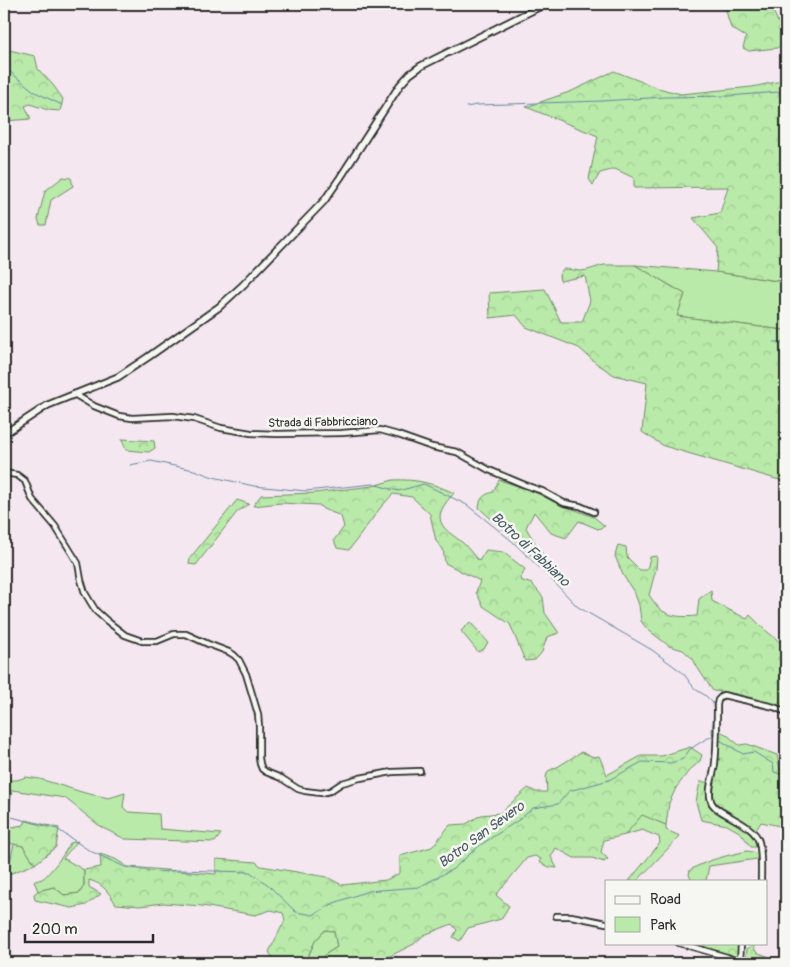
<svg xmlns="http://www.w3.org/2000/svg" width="790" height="967" font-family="Pangolin,sans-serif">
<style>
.green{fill:#b9eaa9;stroke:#728a6a}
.forest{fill:url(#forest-crowns);stroke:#728a6a}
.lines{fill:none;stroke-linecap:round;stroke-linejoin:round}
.stream{stroke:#65869e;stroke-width:1}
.street-casing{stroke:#2b2b2b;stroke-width:8}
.secondary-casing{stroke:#2b2b2b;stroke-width:9}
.street{stroke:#f6f6f2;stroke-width:4.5}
.secondary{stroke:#f6f6f2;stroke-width:5.5}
.labels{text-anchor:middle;stroke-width:5;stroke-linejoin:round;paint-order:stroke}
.street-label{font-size:12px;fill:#2b2b2b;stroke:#f6f6f2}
.water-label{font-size:14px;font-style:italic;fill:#485964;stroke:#f6f6f2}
</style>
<defs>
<pattern id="forest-crowns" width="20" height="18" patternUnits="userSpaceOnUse" patternTransform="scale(1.25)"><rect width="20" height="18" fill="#b9eaa9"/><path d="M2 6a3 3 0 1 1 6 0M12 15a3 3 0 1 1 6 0" fill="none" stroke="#9fc992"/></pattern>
</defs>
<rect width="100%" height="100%" fill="#f4e7f0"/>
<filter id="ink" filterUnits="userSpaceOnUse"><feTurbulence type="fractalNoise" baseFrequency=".02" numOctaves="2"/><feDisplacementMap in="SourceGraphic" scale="10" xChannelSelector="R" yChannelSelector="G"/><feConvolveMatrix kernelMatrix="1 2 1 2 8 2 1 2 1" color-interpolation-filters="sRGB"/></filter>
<g filter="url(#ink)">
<!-- green -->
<g class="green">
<polygon points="63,177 71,178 73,186 51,200 46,225 40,225 38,219 45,191"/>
<polygon points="635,265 716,272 778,281 786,284 786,328 784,330 677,316 685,294"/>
<polygon points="26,777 40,779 85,793 109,798 125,793 123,807 128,812 159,814 160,829 221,834 215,842 125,839 101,827 65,798 12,790 10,803 4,803 4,780 17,780"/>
<polygon points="642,814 666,825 666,830 680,836 637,881 629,881 660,843 659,837 642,830 625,835"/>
<path d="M78,841L63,858L84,870V885L80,893L64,895L54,887L38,891L34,881C36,881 39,880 42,879C49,875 67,851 70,843Z"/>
<polygon points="14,844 23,846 35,864 4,876 4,869 11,858"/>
<path d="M747,851L758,853L757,859L709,866L706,881H692L689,875L690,870C709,859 726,856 747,851Z"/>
<polygon points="325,930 334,931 337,947 323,956 322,963 305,963 315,941"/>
</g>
<!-- forest -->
<g class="forest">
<polygon points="724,4 770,4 786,40 777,48 749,51 743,48 746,37 731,28"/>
<polygon points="4,47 9,50 35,56 38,69 53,85 63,99 60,111 48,110 30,104 25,106 31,119 4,121"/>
<polygon points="614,71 658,88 681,94 752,87 786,80 786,284 778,281 716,272 718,248 693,218 720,213 728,187 634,188 634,178 615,169 600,173 593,185 589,179 598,136 526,107 572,91"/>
<path d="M604,265H635L685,294L677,316L783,330L786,328V482L664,446L642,432L647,383L614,375L596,363L579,348L526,327L516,315L490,318L489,293L545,289L561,322H582L590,301L585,276L560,281L559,275L563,269C569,269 574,270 579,271C588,271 596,267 604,265Z"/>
<polygon points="122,439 154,441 155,448 149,452 126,450"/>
<path d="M393,480C417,479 432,483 454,493C449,499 440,508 440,517C440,529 455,536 463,543C469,549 473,555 479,561L486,550L503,552L525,569L520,580L532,584L543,597L545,613L559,633L547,637L542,652L535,660L525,661L510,624L483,606L476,592L480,581L445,563L443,549L436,541L430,514L412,497L393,494L381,507L349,550L337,548L334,540L344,527L341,516L323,509L319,505L281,503L253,506L261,495L314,493L373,486Z"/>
<path d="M499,480L531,490L554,502L594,517L605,526L598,529L579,521L566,538L551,533L534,512C532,518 528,522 526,528L551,568L543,567L513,538L479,508C480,498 483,495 493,492Z"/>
<polygon points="237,500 249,504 237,512 196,565 189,564 190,558"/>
<path d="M618,545L626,547L627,557L640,570H647L650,557L657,556L656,569L649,595C652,599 655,604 659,608C669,618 685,617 697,616L699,599L711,590L712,601L747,619L750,615L764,629L786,647V710C763,701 738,692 713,691L697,667L693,659L683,650L669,646L647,629L641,621L639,605L635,594L623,575L615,556Z"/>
<polygon points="470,622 488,642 484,649 478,652 461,631"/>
<polygon points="719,731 726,734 739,745 747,744 777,755 780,769 786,771 786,829 785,827 761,822 756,830 744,822 716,805 712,797 718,755"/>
<path d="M690,747L702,755L700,761L688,772L676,788L669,803L666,825L642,815L625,835L604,840L601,852L608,859L604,862L592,858H574L556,848L551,857L557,868L549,867L539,862L541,859L535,856L527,858L496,895L509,906L501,919L468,928L460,941L453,937L457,930L452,924L424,935L414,944L376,963H322L323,956L337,947L334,931L325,930L315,941L305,963H276L269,952L285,920L283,913L271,910L255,915L202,906L163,903L140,906L116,904C108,892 104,884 89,880V887L101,894L86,905L72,908L35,900L34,894L38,891L54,887L64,895L80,893L84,885V870L101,867L100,854L115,859L128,867L216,874V859L256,862L261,866L327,877L342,885L386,880L400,873V856L432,847L450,825L466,824L481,815L500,813L528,788L536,792H547L546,777L548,771L559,766L581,752L594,757L599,756L607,775L641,756H662Z"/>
<polygon points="700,782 710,782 708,798 711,807 718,812 746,828 758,842 758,847 751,847 741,833 727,825 701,820 696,802"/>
<polygon points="26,820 59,828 56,847 35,864 23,846 4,842 5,825 11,827 24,825"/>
<polygon points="700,943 737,944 740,953 739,961 710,950"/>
<polygon points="753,945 756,952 772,958 781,963 762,963 756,960 746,957 747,949"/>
</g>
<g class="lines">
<!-- stream -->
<g class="stream">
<polyline points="4,67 35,92 62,105"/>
<polyline points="466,107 477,105 602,101 665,97 728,96 779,92 786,93"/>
<polyline points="774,342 786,342"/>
<polyline points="130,465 151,461 194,470 213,477 254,486 306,491 373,484 398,491 424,484 467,505 512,541 550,578 578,607 652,650 683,673 695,689 706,696 713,703 714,716 712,731 713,736"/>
<polyline points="718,739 743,754 754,752 773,764 774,772 786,776"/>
<polyline points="4,815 57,829 90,851 125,867 158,872 180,870 250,872 267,884 296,912 313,915 334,903 368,891 419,887 453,869 479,846 520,819 533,808 558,804 569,791 609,780 642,762 671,763 683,759 690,749 706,739 713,736"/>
</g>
<!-- street casing -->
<g class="street-casing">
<g id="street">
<polyline points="74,394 94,406 119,416 132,418 173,416 194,419 221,428 251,433 277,434 342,433 380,430 398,435 432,447 457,452 489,470 525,485 542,491 564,503 580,506 594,512"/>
<polyline points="4,473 17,475 25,481 32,499 55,526 78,563 81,580 85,593 91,603 96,611 107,621 125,635 142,641 157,641 174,634 186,634 208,644 229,652 234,655 239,660 246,674 258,714 259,726 259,758 260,764 262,769 266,772 281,778 298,789 305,791 321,793 330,791 342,783 360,778 392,772 420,771"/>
<path d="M761,881C761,869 762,853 759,842C754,822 714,814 711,801C707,789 714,775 715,763C717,744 717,725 717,705L718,700L723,695L774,707L786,712"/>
<polyline points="556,916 571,916 606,923"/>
<polyline points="679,943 727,957 740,963"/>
<polyline points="740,963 741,943"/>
</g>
</g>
<!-- secondary casing -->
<g class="secondary-casing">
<polyline id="secondary" points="4,434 48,405 118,377 148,357 219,307 243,285 324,201 340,178 400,85 410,74 421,66 545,4"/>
</g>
<!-- street -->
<use href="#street" class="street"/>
<!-- secondary -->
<use href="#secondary" class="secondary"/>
</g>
</g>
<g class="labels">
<!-- street labels -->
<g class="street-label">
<text transform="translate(323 422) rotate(-1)" y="4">Strada di Fabbricciano</text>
</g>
<!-- water labels -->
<g class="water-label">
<text transform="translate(531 549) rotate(43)" y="5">Botro di Fabbiano</text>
<text transform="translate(481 834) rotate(-36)" y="5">Botro San Severo</text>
</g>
</g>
<!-- margin -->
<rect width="790" height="967" fill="none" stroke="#f6f6f2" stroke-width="20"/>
<rect x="10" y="10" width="770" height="947" fill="none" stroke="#2b2b2b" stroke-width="2" filter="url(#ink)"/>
<!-- legend -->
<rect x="605" y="880" width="162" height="65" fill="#f6f6f2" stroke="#a5a5a2"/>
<rect x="615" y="896" width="25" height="8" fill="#f6f6f2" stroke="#a5a5a2"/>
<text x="650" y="904" font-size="15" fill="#2b2b2b">Road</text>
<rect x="615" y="917" width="25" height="15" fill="#b9eaa9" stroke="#a5a5a2"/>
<text x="650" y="930" font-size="15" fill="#2b2b2b">Park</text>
<!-- scale -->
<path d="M25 934v8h128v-8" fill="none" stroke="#2b2b2b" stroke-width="2.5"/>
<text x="32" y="934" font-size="15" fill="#2b2b2b" stroke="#f6f6f2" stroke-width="4" paint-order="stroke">200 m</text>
</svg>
